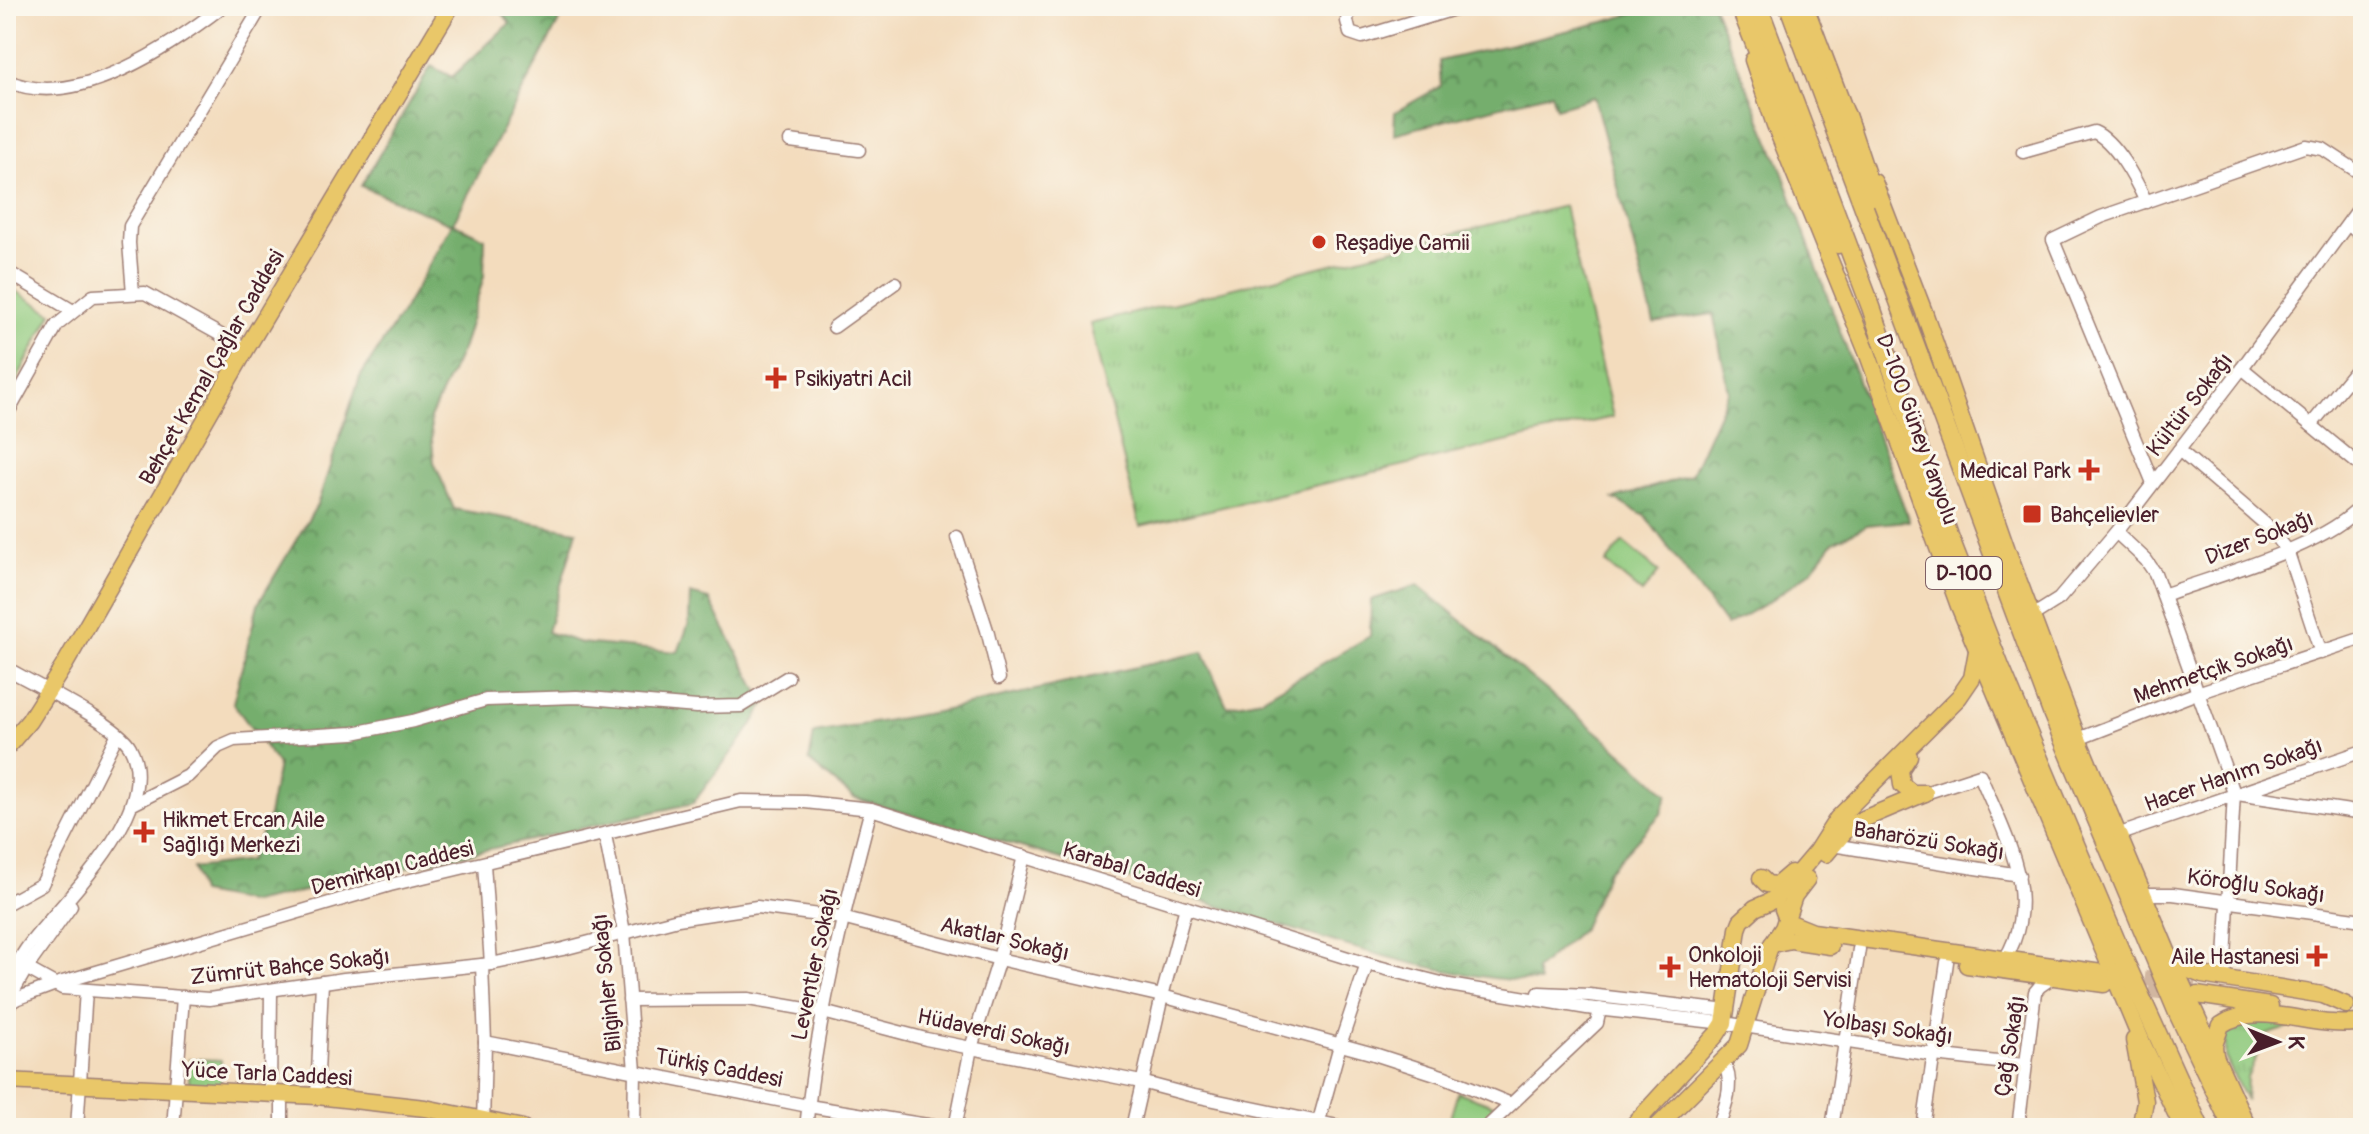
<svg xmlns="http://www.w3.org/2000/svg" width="2369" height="1134" font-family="Pangolin,sans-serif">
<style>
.grass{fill:url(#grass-tufts);stroke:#6d7454;stroke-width:2}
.forest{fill:url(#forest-crowns);stroke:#5f664c;stroke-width:2}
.park{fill:#90ca7e;stroke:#6d7454;stroke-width:2}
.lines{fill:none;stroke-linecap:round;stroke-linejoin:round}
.major-tunnel{stroke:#d1b6a0;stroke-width:16;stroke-dasharray:16 8;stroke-linecap:butt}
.minor-casing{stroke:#9e7e74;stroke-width:15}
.major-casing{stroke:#9e7e74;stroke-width:19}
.highway-casing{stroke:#9e7e74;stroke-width:21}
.minor{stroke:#fff;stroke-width:12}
.major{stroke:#e9c769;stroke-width:16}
.highway{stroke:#e9c769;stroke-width:18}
.poi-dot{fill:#c8321e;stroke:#fbf7ec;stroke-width:3}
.labels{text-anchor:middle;stroke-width:6;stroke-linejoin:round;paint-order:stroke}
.shield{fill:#fbf7ec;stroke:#7f6065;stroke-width:2}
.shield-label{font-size:20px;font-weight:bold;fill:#4a1f2b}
.poi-label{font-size:22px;fill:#4a1f2b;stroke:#fbf7ec;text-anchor:start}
.street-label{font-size:22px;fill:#4a1f2b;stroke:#fbf7ec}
</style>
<defs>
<pattern id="grass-tufts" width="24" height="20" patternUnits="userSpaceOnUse" patternTransform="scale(2)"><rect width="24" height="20" fill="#90ca7e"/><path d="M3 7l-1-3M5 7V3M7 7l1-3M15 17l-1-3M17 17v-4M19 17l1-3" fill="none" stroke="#7ead6d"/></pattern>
<pattern id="forest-crowns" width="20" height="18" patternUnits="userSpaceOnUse" patternTransform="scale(2)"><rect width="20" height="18" fill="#74ae6d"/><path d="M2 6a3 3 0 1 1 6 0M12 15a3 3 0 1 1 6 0" fill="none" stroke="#618d5a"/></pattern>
</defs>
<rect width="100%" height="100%" fill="#fbf7ec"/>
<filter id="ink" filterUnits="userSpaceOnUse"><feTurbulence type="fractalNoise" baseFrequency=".0125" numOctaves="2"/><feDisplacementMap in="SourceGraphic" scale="16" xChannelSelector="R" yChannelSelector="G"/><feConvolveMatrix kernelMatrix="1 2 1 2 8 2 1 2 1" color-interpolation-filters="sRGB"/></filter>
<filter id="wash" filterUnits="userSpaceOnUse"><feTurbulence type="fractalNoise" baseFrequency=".006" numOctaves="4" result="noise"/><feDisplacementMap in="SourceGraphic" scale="32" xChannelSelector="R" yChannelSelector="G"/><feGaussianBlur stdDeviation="1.8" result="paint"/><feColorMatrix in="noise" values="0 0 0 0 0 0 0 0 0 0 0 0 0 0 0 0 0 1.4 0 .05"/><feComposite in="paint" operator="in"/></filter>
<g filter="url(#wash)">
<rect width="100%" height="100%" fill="#f3dcbd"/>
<!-- grass -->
<g class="grass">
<polygon points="1564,206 1613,417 1140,526 1090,324"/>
<polygon points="2238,1021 2303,1023 2266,1035 2247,1078 2246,1101 2225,1057 2226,1033"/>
</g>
<!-- forest -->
<g class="forest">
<polygon points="497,6 567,6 453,223 485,238 484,276 463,347 430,418 434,462 454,509 577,531 547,632 581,643 678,652 689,623 690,594 709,599 765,704 749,730 693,803 252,903 200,893 193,868 249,861 267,821 278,765 233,703 258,604 317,505 360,377 403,311 452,224 361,186 431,66 452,77 510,23"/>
<polygon points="1657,6 1713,6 1779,163 1909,521 1867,525 1833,542 1811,571 1770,601 1726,626 1646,517 1614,499 1691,475 1729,391 1713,314 1654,323 1594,97 1556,108 1551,93 1394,134 1395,112 1441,86 1439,61 1604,22"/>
<path d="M1418,585L1607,740L1668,794L1661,814L1608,871L1583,928L1536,970L1539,982C1426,977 1317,936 1209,903C1091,867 972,833 854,798L809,761L814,733L942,711L1203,652L1227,706L1261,699L1370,636L1371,600Z"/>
</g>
<!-- park -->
<g class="park">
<polygon points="6,285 52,313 6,400"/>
<polygon points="1623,542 1659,572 1642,593 1606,563"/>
<polygon points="189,1059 221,1060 221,1086 189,1085"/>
<polygon points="1458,1092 1499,1107 1478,1128 1447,1128"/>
</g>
</g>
<g filter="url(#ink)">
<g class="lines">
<!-- major-tunnel -->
<g class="major-tunnel">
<polyline points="2121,975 2195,984"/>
<polyline points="2125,987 2178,993"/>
</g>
<!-- minor casing -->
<g class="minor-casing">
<g id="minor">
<polyline points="1349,6 1347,21 1350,33 1362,37 1464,6"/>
<path d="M6,80C74,113 171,46 223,6"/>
<polyline points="790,141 859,150"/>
<path d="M2023,152L2094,132C2115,141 2136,180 2146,202"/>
<polyline points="2348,224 2363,237"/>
<polyline points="6,277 11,274 73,311"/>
<polyline points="133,293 129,243 130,226 262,6"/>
<polyline points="834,327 895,283"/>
<polyline points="2242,368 2363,468"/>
<polyline points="6,416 57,325 93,296 145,293 246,349"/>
<polyline points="2311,425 2363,361"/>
<polyline points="2179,450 2271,529 2287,550 2321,653"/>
<polyline points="2153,483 2053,240 2101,217 2306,146 2323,149 2363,175"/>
<polyline points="2116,532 2146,560 2155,573 2234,793 2224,978"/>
<polyline points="957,537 987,630 999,678"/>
<path d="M2163,595C2218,575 2325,547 2363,504"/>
<polyline points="2032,616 2059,599 2116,532 2242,368 2363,203"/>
<path d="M6,668C33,684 117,723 130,747C164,810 63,900 29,945C20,957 14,970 6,982"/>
<polyline points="2078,739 2197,693 2363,638"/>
<path d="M1925,793L1980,775C2004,834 2043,897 2005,959"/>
<polyline points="2237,794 2363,813"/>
<polyline points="133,804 188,776 218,747 234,740 353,733 413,721 486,700 577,697 697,707 741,706 788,677"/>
<polyline points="605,835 624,932 635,1071 634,1128"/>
<polyline points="2117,835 2363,751"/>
<polyline points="1832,845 2019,875"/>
<polyline points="484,864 491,964"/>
<polyline points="2142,894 2173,894 2363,920"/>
<polyline points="6,904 42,884 117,735"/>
<polyline points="17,963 62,988 209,999 344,979 491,964 563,949 678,919 757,907 842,918 999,959 1162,996 1374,1054 1445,1077 1511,1104"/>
<polyline points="482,965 485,1042 483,1126"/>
<polyline points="1539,993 1589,995 1727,1011"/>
<polyline points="629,1000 748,999 823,1012 926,1039 1141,1082 1190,1095 1347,1128"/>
<polyline points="6,1004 26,969 71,906"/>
<polyline points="6,1005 16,999 56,984 390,885 741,801 805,802 871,809 1367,964 1449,985 1587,1008 1724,1023 1934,1055 2024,1065"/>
<polyline points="485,1042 808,1106 946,1128"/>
<polyline points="270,1093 271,991"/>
<polyline points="282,1094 282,1128"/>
<polyline points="317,1096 322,982"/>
<polyline points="77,1128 86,990"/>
<polyline points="173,1128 183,997"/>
<path d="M806,1128C817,1020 843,914 871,809"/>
<polyline points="955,1128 971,1048 999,959 1024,856"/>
<polyline points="1132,1128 1162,996 1186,907"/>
<polyline points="1317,1128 1340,1045 1367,964"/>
<polyline points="1486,1128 1597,1023 1600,1009"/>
<path d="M1718,1128C1725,1106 1736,1083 1723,1062"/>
<polyline points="1832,1128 1859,949"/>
<polyline points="1923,1128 1947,962"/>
<polyline points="2018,1128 2035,992 2040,986 2053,977"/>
</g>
</g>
<!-- major casing -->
<g class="major-casing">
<g id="major">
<polyline points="1805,6 1851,127"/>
<polyline points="1753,60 1775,125 1867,352 1959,606 2144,1047 2183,1128"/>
<polyline points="1874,182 1924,312 2007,550 2078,739 2170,958 2248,1128"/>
<polyline points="6,748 29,721 65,664 246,349 451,6"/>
<polyline points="1909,756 1900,770 1902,785 1912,793 1925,793"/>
<polyline points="1826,854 1846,830 1854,823 1925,793"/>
<polyline points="1761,878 1767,884 1777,885 1791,873"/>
<polyline points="1783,909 1788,922 1813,932 2102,973"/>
<polyline points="1772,944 1791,940 1830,946"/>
<polyline points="2172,959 2184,968 2202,975 2323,995 2346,1005"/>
<polyline points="1967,965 2104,984"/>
<polyline points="2197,995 2270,1006"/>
<polyline points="2134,1040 2145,1101 2140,1128"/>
<path d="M2215,1056L2214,1045L2221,1025C2253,1003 2296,1021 2332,1023C2342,1024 2353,1023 2363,1023"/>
<polyline points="6,1081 317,1096 425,1108 523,1128"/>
<polyline points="1631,1128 1717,1034 1724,1023 1738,929 1741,921 1755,908 1771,901 1783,891 1816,852 1837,819 1959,697 1972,678 1977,651"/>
<polyline points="1656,1128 1739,1045 1769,949 1783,928 1794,896 1807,879"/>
</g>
</g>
<!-- highway casing -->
<g class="highway-casing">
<g id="highway">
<polyline points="1740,6 1824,219 1838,244"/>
<polyline points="1758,6 1871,307 1949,536 2000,667 2124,960 2200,1128"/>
<polyline points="1789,6 2053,715 2178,1013 2233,1128"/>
<polyline points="1846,115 1873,196"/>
</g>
</g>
<!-- minor -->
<use href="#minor" class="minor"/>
<!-- major -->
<use href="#major" class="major"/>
<!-- highway -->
<use href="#highway" class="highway"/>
</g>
</g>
<!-- markers -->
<g class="poi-dot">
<circle cx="1319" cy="242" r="8"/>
<path d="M772 366h8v8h8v8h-8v8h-8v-8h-8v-8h8z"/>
<path d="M2085 458h8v8h8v8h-8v8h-8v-8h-8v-8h8z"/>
<rect x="2022" y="504" width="20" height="20" rx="4"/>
<path d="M140 820h8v8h8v8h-8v8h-8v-8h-8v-8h8z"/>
<path d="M2313 944h8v8h8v8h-8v8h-8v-8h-8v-8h8z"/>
<path d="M1666 955h8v8h8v8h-8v8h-8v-8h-8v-8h8z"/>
</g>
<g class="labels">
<!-- shield labels -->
<rect class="shield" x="1926" y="557" width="76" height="32" rx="6"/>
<g class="shield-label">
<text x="1964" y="580">D-100</text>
</g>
<!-- poi labels -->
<g class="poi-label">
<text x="1335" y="250">Reşadiye Camii</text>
<text x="794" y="386">Psikiyatri Acil</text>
<text x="2071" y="478" text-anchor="end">Medical Park</text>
<text x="2050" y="522">Bahçelievler</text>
<text x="162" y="827">Hikmet Ercan Aile<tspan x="162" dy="25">Sağlığı Merkezi</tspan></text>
<text x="1688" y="962">Onkoloji<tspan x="1688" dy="25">Hematoloji Servisi</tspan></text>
<text x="2299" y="964" text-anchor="end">Aile Hastanesi</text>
</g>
<!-- street labels -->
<g class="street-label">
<text transform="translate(211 367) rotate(-60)" y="8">Behçet Kemal Çağlar Caddesi</text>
<text transform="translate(2189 404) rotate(-52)" y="8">Kültür Sokağı</text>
<text transform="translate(1918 429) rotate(70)" y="8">D-100 Güney Yanyolu</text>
<text transform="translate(2259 537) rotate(-21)" y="8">Dizer Sokağı</text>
<text transform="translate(2213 669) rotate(-19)" y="8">Mehmetçik Sokağı</text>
<text transform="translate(2233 774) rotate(-19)" y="8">Hacer Hanım Sokağı</text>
<text transform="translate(1929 840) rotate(9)" y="8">Baharözü Sokağı</text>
<text transform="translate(392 867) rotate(-14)" y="8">Demirkapı Caddesi</text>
<text transform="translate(1132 869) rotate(17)" y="8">Karabal Caddesi</text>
<text transform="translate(2256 885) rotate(8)" y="8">Köroğlu Sokağı</text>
<text transform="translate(1005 938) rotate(13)" y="8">Akatlar Sokağı</text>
<text transform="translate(814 964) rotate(-78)" y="8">Leventler Sokağı</text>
<text transform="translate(290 966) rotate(-6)" y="8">Zümrüt Bahçe Sokağı</text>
<text transform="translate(606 983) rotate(-96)" y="8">Bilginler Sokağı</text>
<text transform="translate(1888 1027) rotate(8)" y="8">Yolbaşı Sokağı</text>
<text transform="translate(994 1031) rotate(12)" y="8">Hüdaverdi Sokağı</text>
<text transform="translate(2009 1046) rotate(-81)" y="8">Çağ Sokağı</text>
<text transform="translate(719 1067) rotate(11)" y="8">Türkiş Caddesi</text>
<text transform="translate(267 1073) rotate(3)" y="8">Yüce Tarla Caddesi</text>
</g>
</g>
<!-- margin -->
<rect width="2369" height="1134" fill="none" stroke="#fbf7ec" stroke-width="32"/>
<!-- north arrow -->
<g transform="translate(2277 1042) rotate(91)" stroke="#fbf7ec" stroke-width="6" paint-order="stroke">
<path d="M0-6L14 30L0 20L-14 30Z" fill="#4a1f2b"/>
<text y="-12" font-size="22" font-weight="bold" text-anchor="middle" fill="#4a1f2b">K</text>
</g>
</svg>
